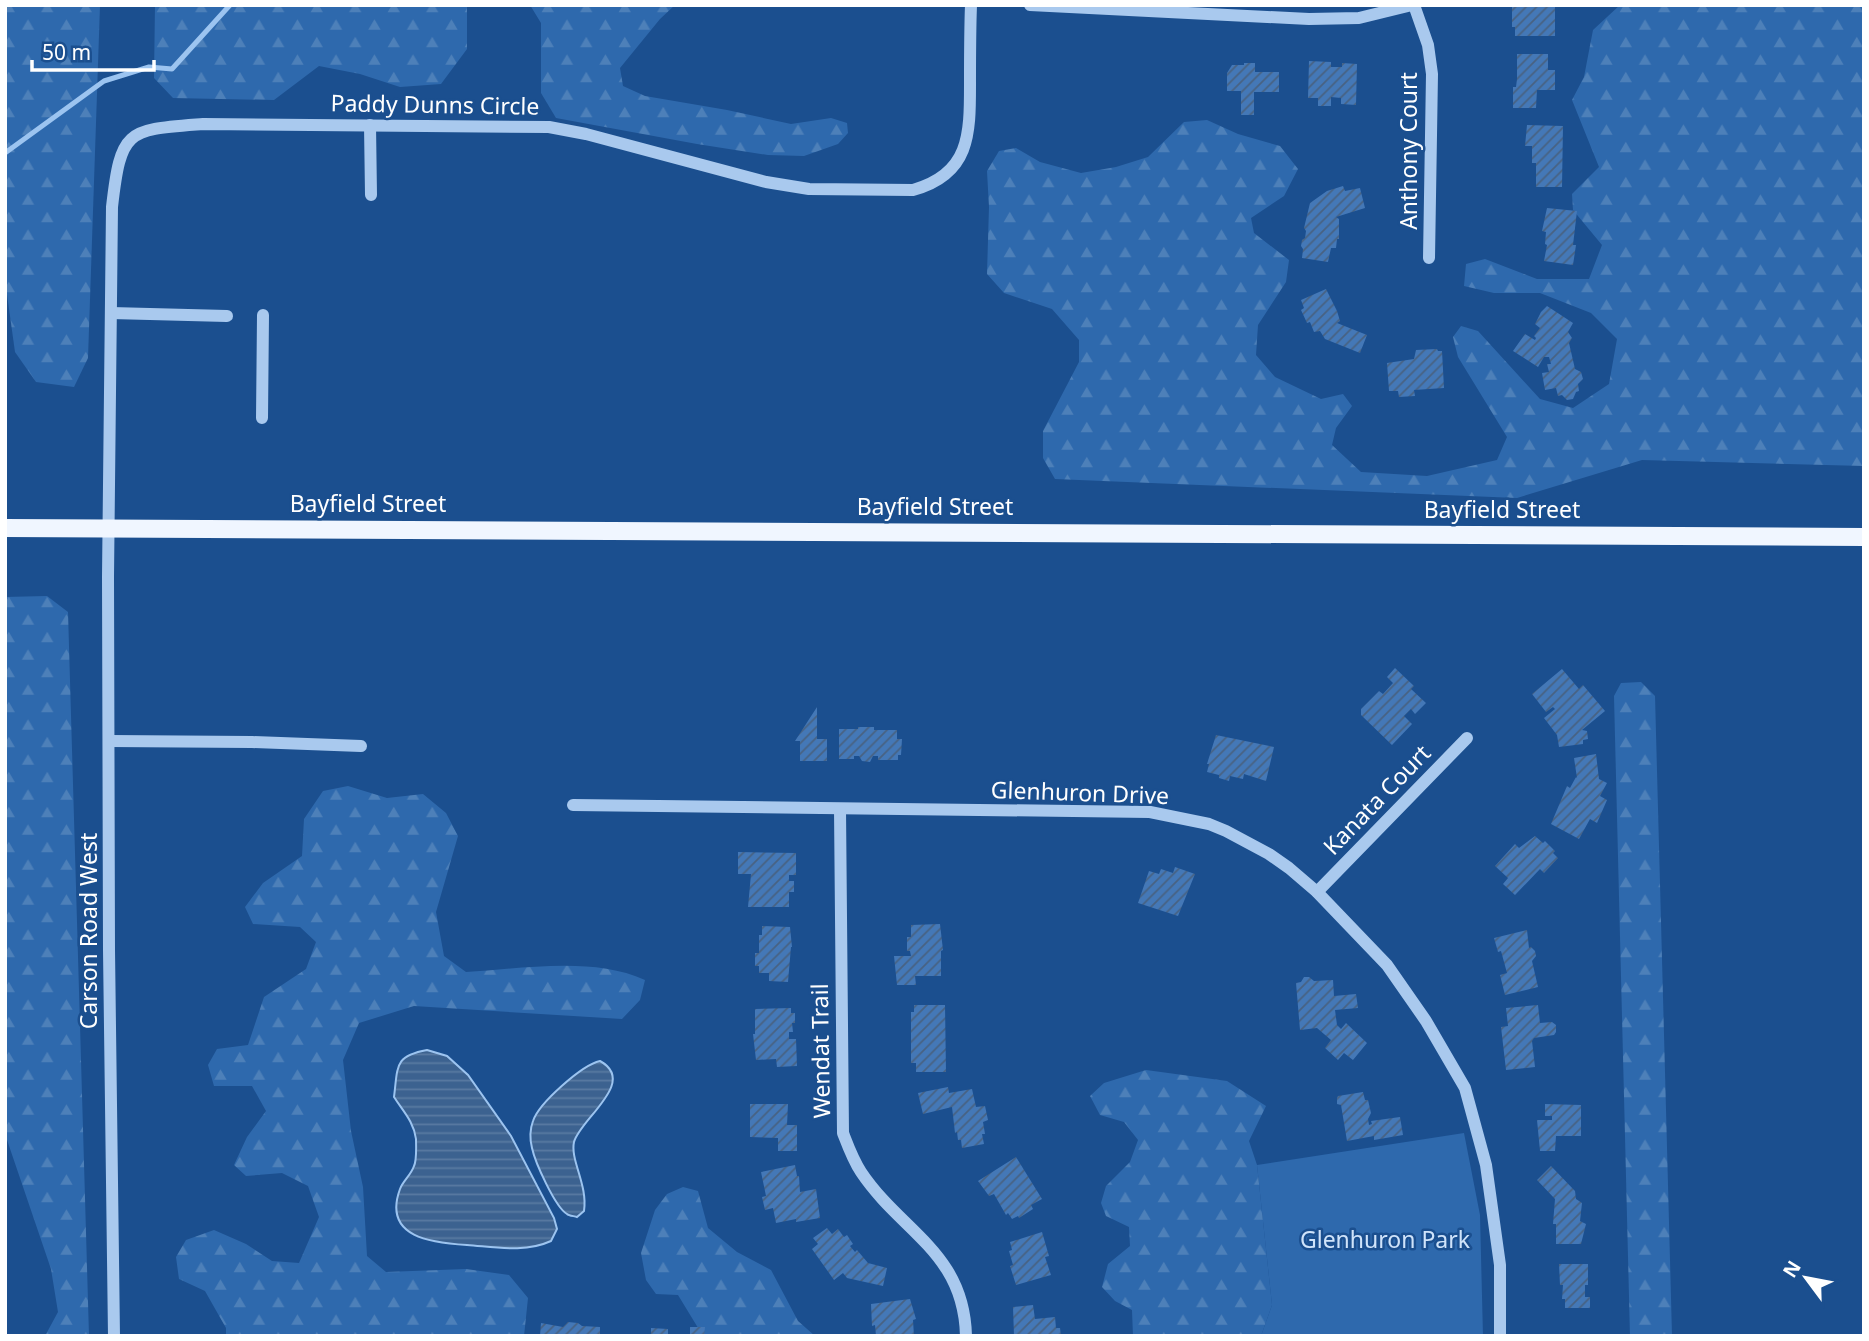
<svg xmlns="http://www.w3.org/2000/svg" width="1869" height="1341" font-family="'Noto Sans',sans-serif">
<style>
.green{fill:#2e69ad}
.forest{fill:url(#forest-firs)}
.water{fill:url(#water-rules);stroke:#9cc4f0;stroke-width:2}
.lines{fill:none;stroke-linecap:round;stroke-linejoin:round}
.stream{stroke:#9cc4f0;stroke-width:5}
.building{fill:url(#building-hatch)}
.minor{stroke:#a9c9ee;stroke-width:12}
.major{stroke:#f0f6ff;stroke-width:18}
.labels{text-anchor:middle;stroke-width:5;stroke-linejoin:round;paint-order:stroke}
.street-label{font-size:23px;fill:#fff;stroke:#1b4f8f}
.park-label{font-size:23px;fill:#cfe3fa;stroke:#1b4f8f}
</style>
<defs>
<pattern id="forest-firs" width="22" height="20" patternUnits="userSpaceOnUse" patternTransform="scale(1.75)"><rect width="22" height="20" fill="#2e69ad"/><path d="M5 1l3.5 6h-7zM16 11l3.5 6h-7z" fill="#4d80b9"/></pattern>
<pattern id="water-rules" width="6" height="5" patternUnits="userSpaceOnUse" patternTransform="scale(1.75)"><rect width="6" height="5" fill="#3c6290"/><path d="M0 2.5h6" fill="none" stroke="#597aa1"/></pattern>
<pattern id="building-hatch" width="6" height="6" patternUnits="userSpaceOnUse" patternTransform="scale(1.75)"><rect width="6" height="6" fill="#4478b7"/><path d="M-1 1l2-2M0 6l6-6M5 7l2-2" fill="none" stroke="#486282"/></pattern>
</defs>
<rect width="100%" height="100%" fill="#1b4f8f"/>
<!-- green -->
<polygon class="green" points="1464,1133 1480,1215 1483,1336 1261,1336 1272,1305 1257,1165"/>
<!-- forest -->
<g class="forest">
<polygon points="5,5 100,5 88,358 74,387 36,382 15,352 5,280"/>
<polygon points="155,5 467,5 467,49 441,84 400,87 360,74 319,66 274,100 173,98 154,78"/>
<polygon points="530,5 675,5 660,19 620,68 623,86 645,96 727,110 791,124 831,118 847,123 848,133 838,144 804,156 768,155 697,144 556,118 541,93 541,23"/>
<polygon points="1620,5 1864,5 1864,466 1642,460 1517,498 1055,479 1043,458 1043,431 1079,362 1079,340 1052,309 1004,293 987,274 989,207 987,171 999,151 1016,148 1040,162 1081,173 1116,167 1148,157 1184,122 1207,120 1238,134 1280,146 1298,169 1284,196 1251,218 1254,233 1289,260 1286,282 1258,325 1256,355 1275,377 1321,399 1343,394 1352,406 1336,428 1332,445 1361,472 1427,476 1497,460 1507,437 1458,357 1453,337 1461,326 1478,331 1540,399 1573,408 1609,384 1617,339 1591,313 1540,293 1494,293 1464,286 1466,264 1485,259 1537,279 1589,279 1602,245 1573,210 1572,194 1599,167 1572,100 1584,77 1593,30"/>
<polygon points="47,596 68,612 89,1336 45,1336 58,1312 51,1269 5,1134 5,597"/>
<polygon points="1641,682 1655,696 1672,1336 1630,1336 1614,696 1621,683"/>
<path d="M348,786L387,798L423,794L446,813L458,836L436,912L444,956L466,972C522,969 592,956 645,980L640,1000L622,1019L414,1006L359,1023L343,1060L351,1131L363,1187L367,1256L386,1272L466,1269L509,1275L528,1298L524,1336H226V1328L205,1291L179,1279L176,1257L186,1240L214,1230L246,1244L272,1261L299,1263L319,1217L308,1186L282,1173L246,1176L234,1165L247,1137L266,1111L252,1086H214L208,1065L217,1049L248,1045L264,997L306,969L316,942L300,927L253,924L245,907L263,883L302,856L304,819L323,791Z"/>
<polygon points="1146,1070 1227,1081 1266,1106 1249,1141 1257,1165 1272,1305 1261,1336 1133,1336 1132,1310 1115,1301 1102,1287 1108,1264 1130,1246 1129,1227 1106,1216 1101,1203 1106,1186 1130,1162 1138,1140 1124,1122 1100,1115 1090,1096 1104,1083"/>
<polygon points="683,1187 698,1191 708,1228 737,1252 771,1270 798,1321 815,1336 703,1336 678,1295 656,1294 646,1280 641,1253 655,1210 667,1194"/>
</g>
<!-- water -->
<g class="water">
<path d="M427,1050L447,1056L468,1075L511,1136L554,1218L557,1229L551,1241C525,1253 495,1247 467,1245C433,1243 382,1238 400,1189C403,1181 411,1175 414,1166C417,1160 416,1146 416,1139C414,1122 403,1111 394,1097C398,1066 394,1056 427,1050Z"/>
<path d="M600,1061C638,1082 580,1119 574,1142C570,1160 588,1185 584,1211L577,1217C575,1216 569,1216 567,1214C555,1207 535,1162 532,1148C530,1140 530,1129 533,1121C539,1103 582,1065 600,1061Z"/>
</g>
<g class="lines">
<!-- stream -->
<polyline class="stream" points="5,153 104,81 149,67 172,69 230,5"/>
</g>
<!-- building -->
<g class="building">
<polygon points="1526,5 1555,5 1555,36 1515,36 1515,27 1512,27 1512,7"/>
<polygon points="1517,54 1548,54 1548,70 1555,70 1555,90 1537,90 1536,108 1513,108 1513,87 1516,87 1517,79"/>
<polygon points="1309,61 1331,62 1331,67 1342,67 1342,63 1357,64 1356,105 1341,104 1341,98 1331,97 1331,106 1318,106 1318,98 1308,98"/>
<polygon points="1244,63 1255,63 1255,72 1279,72 1279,92 1254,92 1254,115 1241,115 1241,91 1227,91 1227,73 1232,65 1244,65"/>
<polygon points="1527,125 1563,126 1562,187 1536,187 1536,163 1532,163 1532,146 1525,146"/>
<polygon points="1343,186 1345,191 1360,188 1365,208 1336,217 1339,219 1339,239 1337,239 1336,248 1331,248 1328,262 1302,258 1303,249 1301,246 1302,240 1305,238 1306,231 1304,228 1310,203 1327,191"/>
<polygon points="1547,208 1577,211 1573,245 1576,245 1573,265 1544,261 1547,245 1545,244 1546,232 1542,231"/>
<polygon points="1326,289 1337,311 1340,321 1337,323 1367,335 1360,353 1325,339 1320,331 1314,332 1310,322 1307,323 1301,310 1304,308 1301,300"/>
<polygon points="1547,306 1573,323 1568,332 1572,338 1569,343 1575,369 1581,372 1583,379 1578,384 1579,391 1576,392 1573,399 1567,400 1562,395 1558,396 1556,388 1545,390 1542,373 1549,372 1547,364 1551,364 1549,357 1544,357 1538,367 1513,351 1525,334 1535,340 1536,338 1534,336 1540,328 1535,324 1541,312"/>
<polygon points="1437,349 1438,351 1442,351 1444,388 1414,390 1415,396 1399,397 1398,391 1389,391 1387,363 1414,359 1416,350"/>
<polygon points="1395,668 1414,686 1411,689 1426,703 1415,714 1411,709 1404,716 1412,724 1392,745 1361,715 1361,709 1379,691 1383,694 1393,683 1387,677"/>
<polygon points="1562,669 1579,689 1583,685 1605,711 1582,730 1587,731 1588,739 1583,740 1583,744 1559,747 1557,735 1544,718 1555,709 1553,707 1546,712 1532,694"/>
<polygon points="817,707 817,739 827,739 827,761 800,761 800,741 795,741"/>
<polygon points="858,727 874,727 874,730 897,730 897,739 902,739 901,755 898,755 898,760 878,760 878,756 873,756 870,762 862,761 859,756 854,756 854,759 839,759 839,729 858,729"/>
<polygon points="1216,735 1274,747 1266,781 1244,774 1243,779 1230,776 1229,781 1219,778 1219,775 1207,772 1209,764 1207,764"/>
<polygon points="1596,754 1599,779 1607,783 1600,796 1607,800 1597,823 1590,819 1579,839 1551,824 1567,786 1570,788 1576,777 1577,778 1574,758"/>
<polygon points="1535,836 1543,843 1545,841 1555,851 1553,853 1558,858 1544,873 1540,869 1515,895 1503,884 1508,878 1495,866 1515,844 1519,848"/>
<polygon points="738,852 796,853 796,875 789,875 789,881 794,881 794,892 789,892 789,907 748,907 751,874 738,874"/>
<polygon points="1175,867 1195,874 1178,916 1138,903 1149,871 1159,874 1161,869 1173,873"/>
<polygon points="940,924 943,950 941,951 941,976 915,976 916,985 897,985 894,956 911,956 910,951 907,951 907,937 911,937 911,925"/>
<polygon points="762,926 790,927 792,947 791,947 788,982 769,981 769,973 759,973 759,966 755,966 755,953 759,953 759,935 762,935"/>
<polygon points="1527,930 1529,948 1531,947 1535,951 1536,956 1532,961 1538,987 1505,995 1500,975 1507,973 1501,951 1498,952 1494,938"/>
<polygon points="1304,977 1309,977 1314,981 1333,980 1334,996 1356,994 1358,1008 1335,1010 1337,1025 1341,1029 1346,1023 1367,1043 1353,1060 1344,1053 1338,1060 1325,1048 1331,1040 1317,1028 1300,1030 1296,983 1301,982"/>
<polygon points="914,1005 945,1005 946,1072 916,1072 916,1063 911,1063 911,1012 914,1012"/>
<polygon points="1538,1005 1540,1023 1552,1022 1556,1025 1556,1032 1554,1035 1534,1038 1532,1041 1535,1067 1506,1070 1501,1027 1508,1026 1506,1008"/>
<polygon points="791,1008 791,1013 795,1013 795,1023 792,1023 793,1032 789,1032 789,1039 796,1039 797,1066 777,1067 776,1059 756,1060 753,1034 755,1034 755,1009"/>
<polygon points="948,1087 949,1093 972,1089 976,1107 985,1106 988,1120 983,1122 985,1134 982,1134 984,1144 962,1148 961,1140 958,1140 957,1132 955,1133 952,1107 923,1114 918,1093"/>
<polygon points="1363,1092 1365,1100 1368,1100 1371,1113 1368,1119 1369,1125 1372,1124 1371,1121 1400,1117 1403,1135 1374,1140 1374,1136 1347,1141 1341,1105 1337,1104 1337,1098 1338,1096"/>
<polygon points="750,1104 788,1104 787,1125 797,1125 797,1151 778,1151 778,1138 750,1137"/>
<polygon points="1545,1104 1581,1105 1581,1136 1556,1136 1555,1151 1540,1151 1537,1120 1552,1120 1552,1116 1545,1116"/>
<polygon points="1016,1157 1042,1199 1031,1205 1033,1209 1019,1218 1018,1216 1012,1219 1008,1213 1006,1215 994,1194 989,1196 978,1181"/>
<polygon points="795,1165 797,1176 799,1176 800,1192 816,1189 820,1218 796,1222 796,1219 776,1223 773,1208 765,1210 762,1197 766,1196 761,1172"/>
<polygon points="1551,1166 1575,1191 1576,1199 1582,1203 1580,1221 1586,1224 1581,1244 1556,1244 1556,1224 1553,1224 1555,1199 1537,1180"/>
<polygon points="827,1228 832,1234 838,1229 844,1237 847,1235 853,1244 850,1246 855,1252 857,1250 868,1263 887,1268 883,1286 847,1278 843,1273 834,1280 812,1249 818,1244 813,1238"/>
<polygon points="1042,1232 1049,1256 1045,1257 1051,1275 1016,1285 1010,1266 1013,1265 1009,1251 1012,1250 1010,1242"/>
<polygon points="1559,1264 1588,1264 1588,1285 1585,1285 1585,1297 1590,1297 1590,1308 1565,1308 1565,1299 1562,1299 1563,1285 1560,1285"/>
<polygon points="910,1299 916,1319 913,1320 914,1336 876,1336 875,1325 872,1326 871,1304"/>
<polygon points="1033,1305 1035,1319 1055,1317 1056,1328 1060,1328 1061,1336 1014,1336 1013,1307"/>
<polygon points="568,1322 578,1323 582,1326 600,1327 600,1336 540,1336 541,1323 563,1327"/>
<polygon points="690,1327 705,1327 704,1336 690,1336"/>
<polygon points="651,1328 668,1329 668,1336 651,1336"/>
</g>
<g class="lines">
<!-- minor -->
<g class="minor">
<polyline points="1030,5 1309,19 1359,18 1412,5"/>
<polyline points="1414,5 1428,45 1432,74 1429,258"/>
<polyline points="370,125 371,195"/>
<polyline points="111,313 227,316"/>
<polyline points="262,418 263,315"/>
<polyline points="110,741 252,742 361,746"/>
<polyline points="573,805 1150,812 1209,824 1226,831 1269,854 1289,868 1317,892 1387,965 1426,1021 1465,1088 1486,1165 1500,1265 1500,1336"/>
<path d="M840,809L843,1133C848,1146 853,1160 861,1172C901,1232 964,1252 966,1336"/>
<polyline points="1317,892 1467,738"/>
<path d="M114,1336L109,950L108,577L112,207C121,128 127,130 203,124L549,127L586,134L766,182L809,189L913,190C971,174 970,133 970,82C970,56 970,31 971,5"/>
</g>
<!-- major -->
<polyline class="major" points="5,528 1864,537"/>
</g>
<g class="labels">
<!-- street labels -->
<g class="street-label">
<text transform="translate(435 105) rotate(1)" y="8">Paddy Dunns Circle</text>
<text transform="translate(1409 151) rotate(-90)" y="8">Anthony Court</text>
<text x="368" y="512">Bayfield Street</text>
<text x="935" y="515">Bayfield Street</text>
<text x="1502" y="518">Bayfield Street</text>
<text transform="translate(1080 793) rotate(2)" y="8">Glenhuron Drive</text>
<text transform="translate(1377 800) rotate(-46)" y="8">Kanata Court</text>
<text transform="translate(89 931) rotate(-90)" y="8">Carson Road West</text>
<text transform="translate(821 1051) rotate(-91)" y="8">Wendat Trail</text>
</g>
<!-- park labels -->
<g class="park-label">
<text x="1385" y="1248">Glenhuron Park</text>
</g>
</g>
<!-- border -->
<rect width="1869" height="1341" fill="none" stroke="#ffffff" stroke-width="14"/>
<!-- north arrow -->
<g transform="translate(1806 1278) rotate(302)" stroke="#1b4f8f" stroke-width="5" paint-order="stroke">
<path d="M0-5L12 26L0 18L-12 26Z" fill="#ffffff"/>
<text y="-10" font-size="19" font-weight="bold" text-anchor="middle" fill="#ffffff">N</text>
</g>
<!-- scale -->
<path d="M32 60v10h122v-10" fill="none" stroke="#ffffff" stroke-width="3.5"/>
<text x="42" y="60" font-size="21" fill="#ffffff" stroke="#1b4f8f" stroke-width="5" paint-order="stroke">50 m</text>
</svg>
